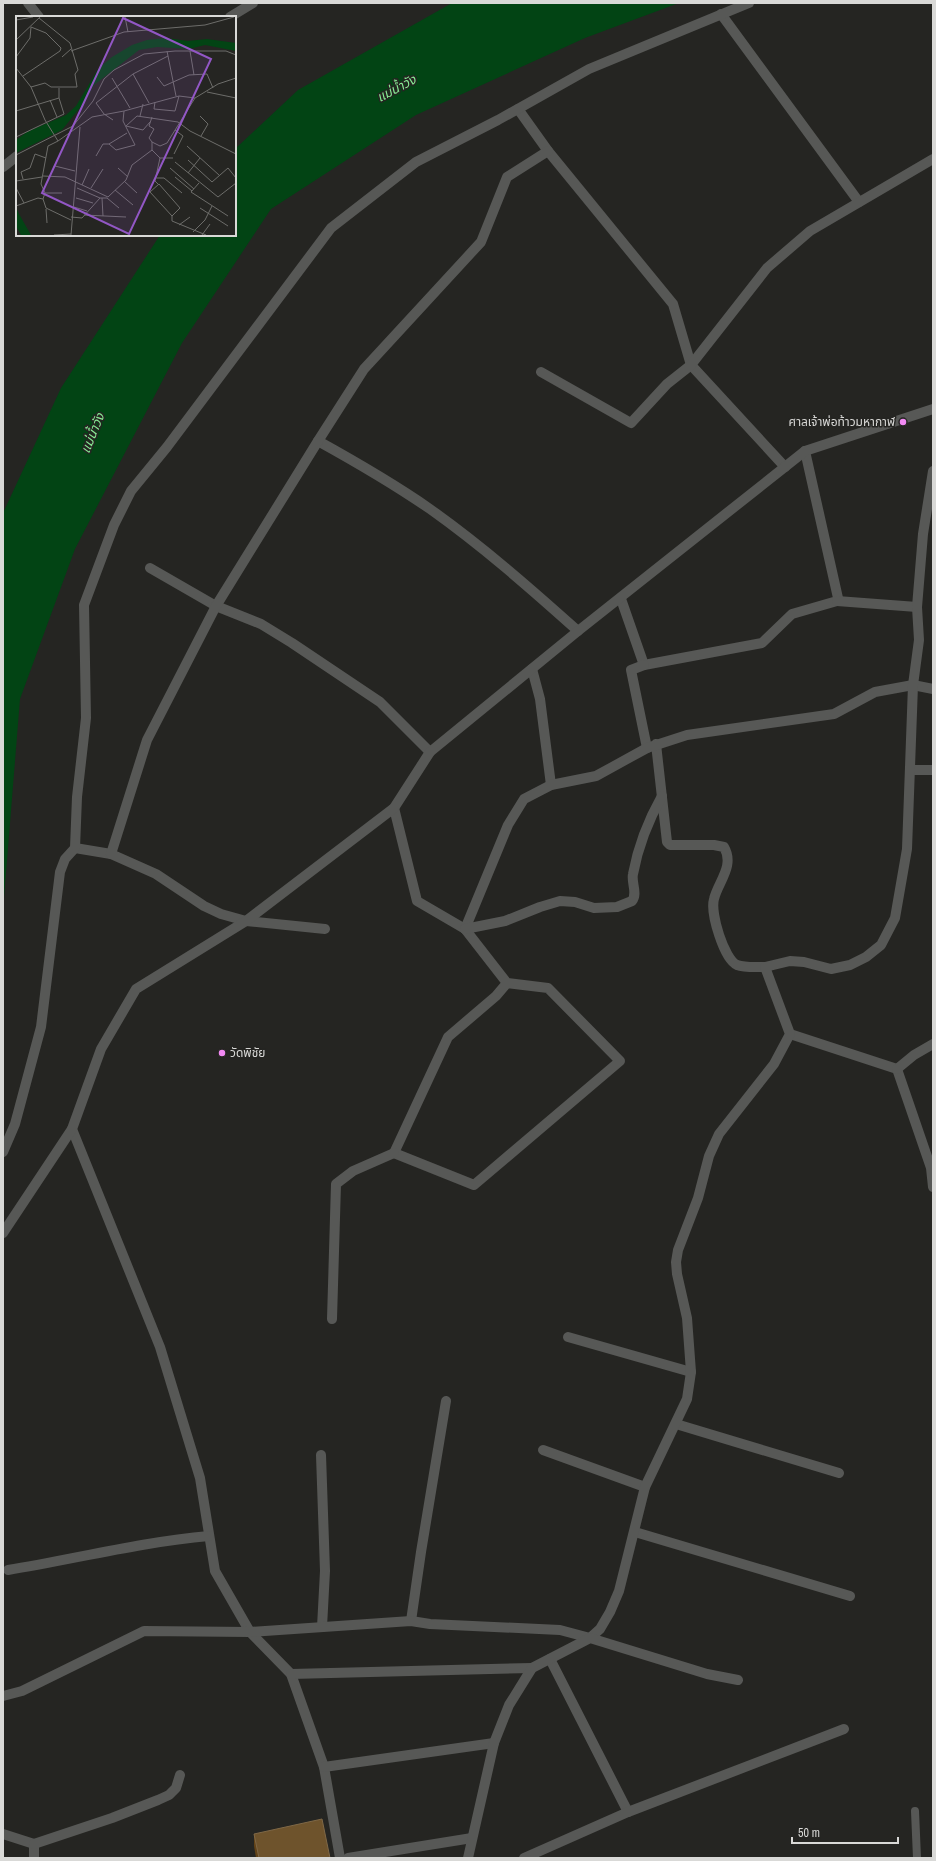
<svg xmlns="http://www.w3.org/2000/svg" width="936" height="1861" font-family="'Archivo Narrow','Noto Sans Thai',sans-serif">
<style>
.water{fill:#024414}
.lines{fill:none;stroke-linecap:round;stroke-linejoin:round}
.service{stroke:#575856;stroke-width:8}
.minor{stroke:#575856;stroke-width:10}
.wall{fill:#614217}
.building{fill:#6e532c;stroke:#7f6847}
.poi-dot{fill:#f28af3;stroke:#252522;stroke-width:1.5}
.labels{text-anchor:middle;stroke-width:3;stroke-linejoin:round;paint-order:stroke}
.poi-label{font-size:12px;fill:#d9d9d7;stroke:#252522;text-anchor:end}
.water-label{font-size:13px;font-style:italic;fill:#88ec95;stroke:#252522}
.inset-road{fill:none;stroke:#6d6d6a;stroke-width:1}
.view{fill:#9257c5;fill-opacity:0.15;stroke:#9257c5;stroke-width:2}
.inset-edge{fill:none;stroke:#d9d9d7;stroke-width:2}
</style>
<rect width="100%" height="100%" fill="#252522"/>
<!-- water -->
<polygon class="water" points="452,3 679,3 585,38 416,115 271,209 182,343 75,549 20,699 3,910 3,513 61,388 160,235 235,235 235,149 298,90"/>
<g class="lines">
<!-- service -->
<polyline class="service" points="915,1811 917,1858"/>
<!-- minor -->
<g class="minor">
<polyline points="28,3 39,17"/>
<polyline points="721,14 859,202"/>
<polyline points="230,17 253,3"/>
<polyline points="518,109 548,151 673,304 691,365 785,467"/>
<polyline points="3,167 17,156"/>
<polyline points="541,372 631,423 667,384 691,365 767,268 810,231 933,159"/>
<path d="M318,441C356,462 394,484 430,509C482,546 530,588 578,631"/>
<polyline points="150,568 216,606 261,624 292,643 380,702 430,752"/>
<polyline points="621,599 644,665 762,643 792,614 837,601 838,598 805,451"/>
<polyline points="837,601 917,607"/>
<polyline points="644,665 631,670 647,748"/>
<polyline points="532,669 540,699 551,785"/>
<path d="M656,744L667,842L670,845H714L724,847C735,866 718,882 714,899C710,913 724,959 737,965C745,968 756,967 765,967"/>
<polyline points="911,770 933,770"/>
<polyline points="394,808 417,901 465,929 507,983 548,988 620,1061 474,1185 394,1153 448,1037 496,996 507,983"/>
<polyline points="75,848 111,854"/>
<polyline points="325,929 246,921 221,914 204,906 156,874 111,854 147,740 216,606 318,441 364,369 481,242 507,177 548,151"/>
<polyline points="465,929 508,825 524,799 551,785 596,776 647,748 687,735 834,714 875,692 913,685 933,689"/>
<path d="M465,929L505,921L540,907L560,901L575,902L594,908L617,907L632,901C638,893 631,883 633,874C638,847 649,819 662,796"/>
<polyline points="790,1034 897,1069 931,1168 933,1187"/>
<polyline points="897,1069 914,1055 933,1044"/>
<polyline points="72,1129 160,1347 200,1478 215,1571 250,1632 291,1674 324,1767 340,1858"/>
<polyline points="3,1152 15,1124 41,1027 60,872 65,859 75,848 77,797 86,718 84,605 114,525 131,491 167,447 331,228 416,162 498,120 589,69 749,3"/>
<polyline points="3,1233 72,1129 101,1049 136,989 246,921 394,808 430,752 578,631 805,451 933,409"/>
<polyline points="332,1319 336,1184 353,1171 394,1153"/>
<polyline points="568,1337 691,1372"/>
<polyline points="676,1424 839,1473"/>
<polyline points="543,1450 645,1487"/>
<polyline points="321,1455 325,1571 322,1627"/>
<polyline points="635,1532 850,1596"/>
<path d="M8,1570C75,1559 141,1542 209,1536"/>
<polyline points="411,1621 421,1552 446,1401"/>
<polyline points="550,1659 628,1812"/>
<polyline points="291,1674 532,1668"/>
<polyline points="3,1696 22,1691 144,1631 250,1632 411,1621 430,1624 560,1630 590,1638 600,1629 610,1612 619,1591 645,1487 687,1399 691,1372 687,1318 677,1274 676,1262 678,1250 698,1198 709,1156 719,1134 774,1064 790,1034 765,967 790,961 804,962 831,969 850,965 866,957 881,945 895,918 907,849 913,685 919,640 917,607 923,534 933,471"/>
<polyline points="324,1767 494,1743"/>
<polyline points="3,1834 34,1844 34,1858"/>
<polyline points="34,1844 112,1818 158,1800 169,1795 176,1788 180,1775"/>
<polyline points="348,1858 472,1838"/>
<polyline points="468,1858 494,1743 509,1705 532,1668 590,1638 707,1674 738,1680"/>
<polyline points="524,1858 628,1812 844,1729"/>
</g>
</g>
<!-- wall -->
<polygon class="wall" points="254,1834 330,1858 256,1858 254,1846"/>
<!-- building -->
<polygon class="building" points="322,1819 330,1858 259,1858 254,1834"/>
<!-- markers -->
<g class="poi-dot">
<circle cx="903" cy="422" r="4"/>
<circle cx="222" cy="1053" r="4"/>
</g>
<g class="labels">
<!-- poi labels -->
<g class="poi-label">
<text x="895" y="426">ศาลเจ้าพ่อท้าวมหากาฬ</text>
<text x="230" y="1057" text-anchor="start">วัดพิชัย</text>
</g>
<!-- water labels -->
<g class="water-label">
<text transform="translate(396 88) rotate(-28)" y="5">แม่น้ำวัง</text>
<text transform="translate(92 433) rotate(-68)" y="5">แม่น้ำวัง</text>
</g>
</g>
<!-- overview -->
<g transform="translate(16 16)">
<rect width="220" height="220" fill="#252522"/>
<path d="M150,22L172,25L191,23L220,27V35L189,29L173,33L141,31L123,34L78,69L67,88L46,114L0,137V124L11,116L50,99L60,90L82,53L96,41L116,29L131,24ZM0,191L3,198L15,219H5L0,210Z" fill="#024414"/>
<path class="inset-road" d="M109,1L112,16M0,4L17,1M0,24L24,1M55,35L108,16L189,9L218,1M151,35L160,80M174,35L178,59M0,41L14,22L15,11L30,17L45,32L44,35L7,60M46,41L55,33M0,52L15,71L29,104L42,125L76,101L108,95L163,80L179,82L202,68L220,62M117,58L133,87M141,61L148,70L173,59L191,58L197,72M96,62L114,92M15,71L29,67L35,71H61L59,58L62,54L54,27L23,2M191,76L220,82M34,84L41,101M139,86L138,93L159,95L163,80M0,95L43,82V72M108,95L107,105L119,129L100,134L93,128L111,117M124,100L127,88M184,100L192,108L185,120M136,101L133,110L138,113L133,122L136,126M97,104L88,98L80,87L117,58L152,40M110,110L121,100L162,106L174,115L220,138M110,110L127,114L134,106M0,121L48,98L43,82M171,130L203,159M136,134L144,142L139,165L142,168M158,138L167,120L159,114M0,139L57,110L77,85L88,63L98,54L128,38L159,35H210L220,39M80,140L87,128H93M144,142H157M172,144L196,166L212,152L220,162M159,146L202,181L220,167M39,150L59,155M102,152L112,161M154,152L178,173M172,157L184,142M27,160L49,161L92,181L110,164L116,149L136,134V126L144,130L151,127L179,82M159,161L176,175M140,162H148L166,177M7,163L5,156L14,152L19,138L30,142M0,165L26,161M108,165L121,177M183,167L175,176L212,200M66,169L73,153M0,172L8,187M61,172L84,182M75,172L87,153M99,174L117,189M29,177H46M60,182L77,187M86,182L87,200M27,183L30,192L55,204M0,190L22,182L27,183L29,177L25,168L32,130L42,125M58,191L71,195M184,192L212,210M30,193L31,207M68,199L110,201M156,200L134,176L143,168L164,192L156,200V205L190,219M55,201L66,202L84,182H91L103,192M163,209L174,201M177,216L189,204L196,190M38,219L55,218M55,219L64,111M186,219L194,208"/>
<path class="view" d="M107,2L195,43L113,218L26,177Z"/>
<rect width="220" height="220" class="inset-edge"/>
</g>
<!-- border -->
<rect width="936" height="1861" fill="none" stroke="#d9d9d7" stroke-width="8"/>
<!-- scale -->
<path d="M792 1837v6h106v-6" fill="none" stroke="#d9d9d7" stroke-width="2"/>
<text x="798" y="1837" font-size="12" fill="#d9d9d7" stroke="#252522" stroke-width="3" paint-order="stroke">50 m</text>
</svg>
